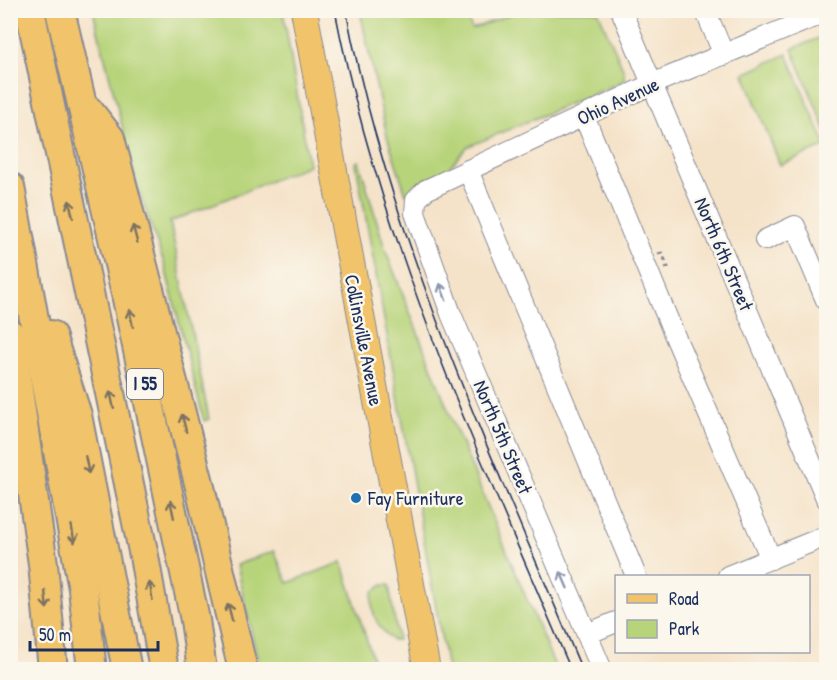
<svg xmlns="http://www.w3.org/2000/svg" width="837" height="680" font-family="'Patrick Hand',sans-serif">
<style>
.green{fill:#b8d47a;stroke:#6a826c;stroke-width:1.5}
.lines{fill:none;stroke-linecap:round;stroke-linejoin:round}
.minor-casing{stroke:#888994;stroke-width:22}
.major-casing{stroke:#888994;stroke-width:28}
.highway-casing{stroke:#888994;stroke-width:32}
.path{stroke:#888994;stroke-width:3;stroke-dasharray:4.5 4.5;stroke-linecap:butt}
.minor{stroke:#fff;stroke-width:20}
.major{stroke:#f1c36a;stroke-width:26}
.highway{stroke:#f1c36a;stroke-width:28}
.tram{stroke:#1b2f5e;stroke-width:1.5}
.oneway{stroke:#7b7263}
.oneway2{stroke:#8d97ae}
.poi-dot{fill:#1f6fb2;stroke:#fbf7ec;stroke-width:2}
.labels{text-anchor:middle;stroke-width:5;stroke-linejoin:round;paint-order:stroke}
.shield{fill:#fbf7ec;stroke:#5e6b89;stroke-width:1.5}
.shield-label{font-size:18px;font-weight:bold;fill:#1b2f5e}
.street-label{font-size:20px;fill:#1b2f5e;stroke:#fbf7ec}
.poi-label{font-size:20px;fill:#1b2f5e;stroke:#fbf7ec;text-anchor:start}
</style>
<rect width="100%" height="100%" fill="#fbf7ec"/>
<filter id="ink" filterUnits="userSpaceOnUse"><feTurbulence type="fractalNoise" baseFrequency=".0167" numOctaves="2"/><feDisplacementMap in="SourceGraphic" scale="12" xChannelSelector="R" yChannelSelector="G"/><feConvolveMatrix kernelMatrix="1 2 1 2 8 2 1 2 1" color-interpolation-filters="sRGB"/></filter>
<filter id="wash" filterUnits="userSpaceOnUse"><feTurbulence type="fractalNoise" baseFrequency=".008" numOctaves="4" result="noise"/><feDisplacementMap in="SourceGraphic" scale="24" xChannelSelector="R" yChannelSelector="G"/><feGaussianBlur stdDeviation="1.35" result="paint"/><feColorMatrix in="noise" values="0 0 0 0 0 0 0 0 0 0 0 0 0 0 0 0 0 1.4 0 .05"/><feComposite in="paint" operator="in"/></filter>
<g filter="url(#wash)">
<rect width="100%" height="100%" fill="#f5e3c9"/>
<!-- green -->
<g class="green">
<polygon points="93,11 283,11 309,165 170,222 209,419 204,421 164,263 138,189"/>
<polygon points="360,11 464,11 472,29 519,11 598,11 624,71 624,81 467,147 448,169 424,182 406,194 387,136"/>
<polygon points="826,35 826,131 792,49"/>
<polygon points="787,54 826,146 780,165 744,74"/>
<polygon points="359,161 385,249 456,430 556,669 447,669 356,163"/>
<polygon points="274,551 288,583 342,562 376,669 260,669 236,565"/>
<path d="M383,585H389L398,640H392C377,627 369,611 373,592Z"/>
</g>
</g>
<g filter="url(#ink)">
<g class="lines">
<!-- minor casing -->
<g class="minor-casing">
<g id="minor">
<polyline points="621,10 826,498"/>
<polyline points="705,10 724,55"/>
<polyline points="584,116 674,334 771,559"/>
<polyline points="468,170 636,576"/>
<polyline points="765,240 795,226 826,300"/>
<polyline points="728,576 826,536"/>
<polyline points="587,634 616,622"/>
<polyline points="602,670 451,314 415,213 416,200 426,190 652,84 826,12"/>
</g>
</g>
<!-- major casing -->
<g class="major-casing">
<polyline id="major" points="304,10 427,670"/>
</g>
<!-- highway casing -->
<g class="highway-casing">
<g id="highway">
<polyline points="30,10 144,556 164,670"/>
<polyline points="60,10 126,294 195,620 202,670"/>
<polyline points="89,111 110,138 199,483 243,670"/>
<polyline points="10,187 83,589 92,670"/>
<polyline points="10,334 43,564 53,670"/>
<polyline points="51,335 77,415 127,670"/>
</g>
</g>
<!-- path -->
<polyline class="path" points="658,254 662,253 668,267 665,268"/>
<!-- minor -->
<use href="#minor" class="minor"/>
<!-- major -->
<use href="#major" class="major"/>
<!-- highway -->
<use href="#highway" class="highway"/>
<!-- tram -->
<g class="tram">
<path d="M335,10C380,242 479,454 571,670"/>
<path d="M346,10C390,241 492,455 582,670"/>
</g>
</g>
<!-- one-way arrows -->
<defs><path id="oneway-shaft" d="M-6 0H5M1.5-3L5.5 0L1.5 3" fill="none" stroke-width="1.6" stroke-linecap="round" stroke-linejoin="round" transform="scale(1.5)"/></defs>
<g class="oneway">
<use href="#oneway-shaft" transform="translate(71 209) rotate(-102)"/>
<use href="#oneway-shaft" transform="translate(135 234) rotate(-105)"/>
<use href="#oneway-shaft" transform="translate(131 318) rotate(-102)"/>
<use href="#oneway-shaft" transform="translate(112 400) rotate(-102)"/>
<use href="#oneway-shaft" transform="translate(184 423) rotate(-104)"/>
<use href="#oneway-shaft" transform="translate(87 465) rotate(79)"/>
<use href="#oneway-shaft" transform="translate(172 509) rotate(-102)"/>
<use href="#oneway-shaft" transform="translate(73 534) rotate(80)"/>
<use href="#oneway-shaft" transform="translate(151 591) rotate(-100)"/>
<use href="#oneway-shaft" transform="translate(46 600) rotate(84)"/>
<use href="#oneway-shaft" transform="translate(230 612) rotate(-104)"/>
</g>
<g class="oneway2">
<use href="#oneway-shaft" transform="translate(443 292) rotate(-110)"/>
<use href="#oneway-shaft" transform="translate(564 580) rotate(-113)"/>
</g>
</g>
<!-- markers -->
<circle class="poi-dot" cx="356" cy="498" r="6"/>
<g class="labels">
<!-- shield labels -->
<rect class="shield" x="127" y="369" width="36" height="30" rx="4.5"/>
<g class="shield-label">
<text x="145" y="390">I 55</text>
</g>
<!-- street labels -->
<g class="street-label">
<text transform="translate(618 101) rotate(-25)" y="7">Ohio Avenue</text>
<text transform="translate(724 254) rotate(67)" y="7">North 6th Street</text>
<text transform="translate(364 340) rotate(79)" y="7">Collinsville Avenue</text>
<text transform="translate(503 437) rotate(67)" y="7">North 5th Street</text>
</g>
<!-- poi labels -->
<g class="poi-label">
<text x="368" y="505">Fay Furniture</text>
</g>
</g>
<!-- margin -->
<rect width="837" height="680" fill="none" stroke="#fbf7ec" stroke-width="36"/>
<!-- legend -->
<rect x="615" y="575" width="195" height="78" fill="#fbf7ec" stroke="#a1a7b3" stroke-width="1.5"/>
<rect x="627" y="594" width="30" height="9" fill="#f1c36a" stroke="#a1a7b3" stroke-width="1.5"/>
<text x="669" y="605" font-size="18" fill="#1b2f5e">Road</text>
<rect x="627" y="620" width="30" height="18" fill="#b8d47a" stroke="#a1a7b3" stroke-width="1.5"/>
<text x="669" y="635" font-size="18" fill="#1b2f5e">Park</text>
<!-- scale -->
<path d="M30 641v9h128v-9" fill="none" stroke="#1b2f5e" stroke-width="3"/>
<text x="39" y="641" font-size="18" fill="#1b2f5e" stroke="#fbf7ec" stroke-width="4.5" paint-order="stroke">50 m</text>
</svg>
